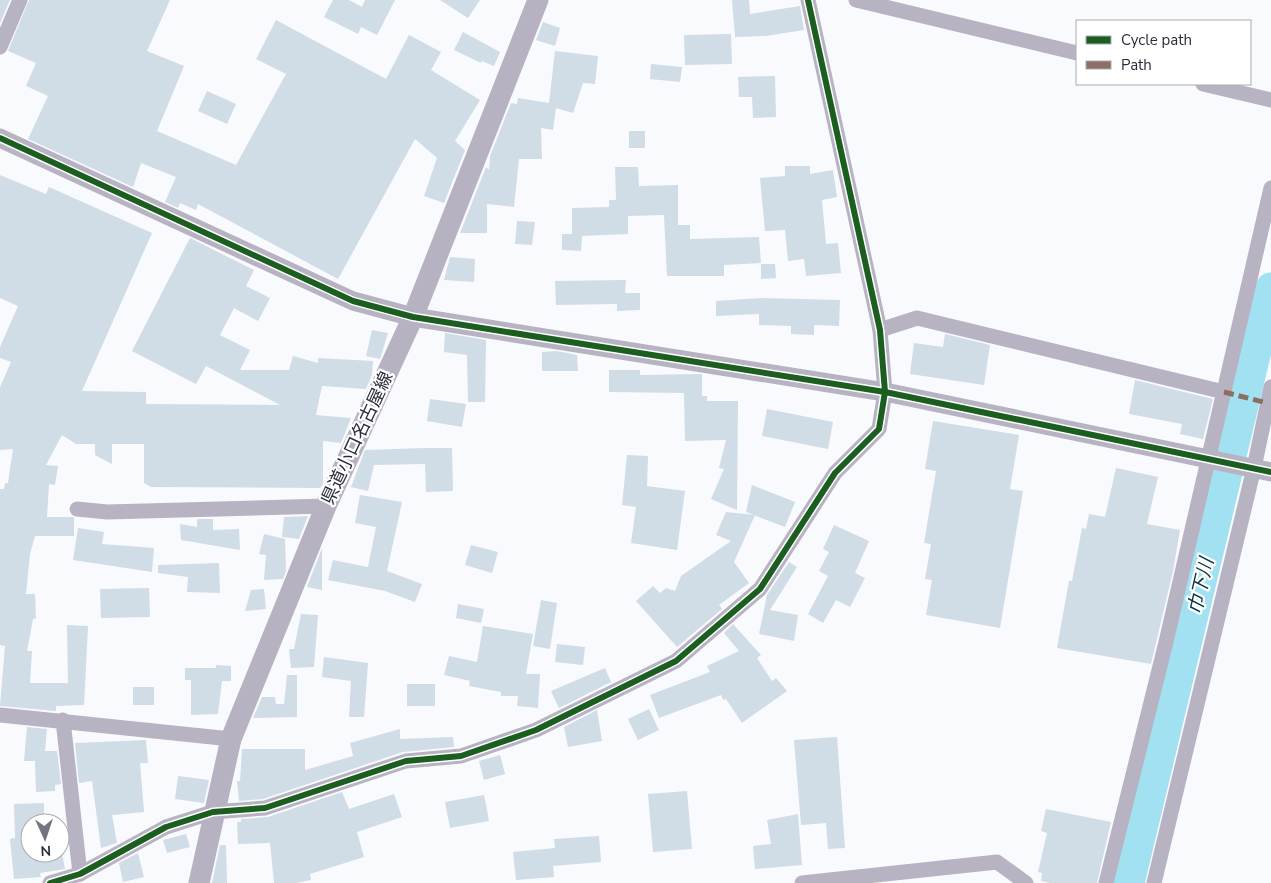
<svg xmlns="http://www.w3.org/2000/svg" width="1271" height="883" font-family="'Nunito Sans','Noto Sans JP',sans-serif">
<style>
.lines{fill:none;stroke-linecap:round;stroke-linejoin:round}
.river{stroke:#a1e1f2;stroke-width:31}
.building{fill:#d0dce6}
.minor{stroke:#b8b3c2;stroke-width:15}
.tertiary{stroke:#b8b3c2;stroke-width:19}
.secondary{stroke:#b7b2c1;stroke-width:21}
.quiet{stroke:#8d6e63;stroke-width:5;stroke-dasharray:10 5;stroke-linecap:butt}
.cycleway-casing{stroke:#fff;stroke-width:9}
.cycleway{stroke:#1b5e20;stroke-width:6}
.labels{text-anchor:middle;stroke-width:4.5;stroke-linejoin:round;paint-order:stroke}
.street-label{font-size:18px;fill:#2a2d39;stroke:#fff}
.water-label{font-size:19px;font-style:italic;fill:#06333d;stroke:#fff}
</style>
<rect width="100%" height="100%" fill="#f9fafd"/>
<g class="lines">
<!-- river -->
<polyline class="river" points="1129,883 1271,288"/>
</g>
<!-- building -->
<g class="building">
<polygon points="0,0 10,0 0,23"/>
<polygon points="29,0 170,0 147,51 184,66 157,131 236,165 286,74 256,59 276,20 386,79 409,35 441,52 431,70 480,100 455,141 465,150 444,203 424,196 437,158 415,139 338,279 198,204 196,210 180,203 178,208 165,202 176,177 141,163 133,187 28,139 48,96 26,86 36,63 8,51"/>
<polygon points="333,0 349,0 362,7 365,0 395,0 377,35 361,27 358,34 324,17"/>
<polygon points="440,0 480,0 468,18"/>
<polygon points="732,0 749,0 750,14 800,6 804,30 766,36 735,37"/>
<polygon points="543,22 560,28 555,46 536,40"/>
<polygon points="463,32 500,52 494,66 482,61 481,63 454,50"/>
<polygon points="731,34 732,64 685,65 684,35"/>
<polygon points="555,51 598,56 595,84 583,83 573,113 556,108 553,130 541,128 542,159 519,159 514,207 487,204 487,233 460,233 486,167 489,170 490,156 511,103 517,104 518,98 549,103"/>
<polygon points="651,64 682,67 680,82 650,79"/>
<polygon points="775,76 776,117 753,118 752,97 739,97 738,77"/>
<polygon points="207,91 236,104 227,124 198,111"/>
<rect x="629" y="131" width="16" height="17"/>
<polygon points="785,166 810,166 810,174 833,170 837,197 822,200 826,244 838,243 841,273 806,276 804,259 788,261 785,230 765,231 760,178 785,176"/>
<polygon points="615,167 638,167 639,186 678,185 678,225 690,225 690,239 759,237 761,263 724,265 724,276 667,276 664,215 628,216 628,234 582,236 581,251 562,250 562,234 572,234 572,208 609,207 609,200 616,200"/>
<polygon points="0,175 46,194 49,187 152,233 82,391 146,392 146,404 280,405 206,366 196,384 132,351 190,238 254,270 246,286 270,298 258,321 234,308 220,335 250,350 240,370 289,370 293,356 318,363 318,358 373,361 372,375 366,389 322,386 316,415 351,418 341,443 323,441 323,484 320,488 151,487 144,483 144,444 112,444 112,464 95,455 95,444 76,444 62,435 46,465 58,466 55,485 49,484 47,517 74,517 74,536 35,536 30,554 26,594 35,594 36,618 33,619 27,651 32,651 30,683 68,683 67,625 88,626 84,705 56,706 56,711 0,706 5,646 0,645 0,489 4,489 5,483 8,483 13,449 0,450 0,387 11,362 0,358 0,347 18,306 0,298"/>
<polygon points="517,221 535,222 532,245 515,244"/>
<polygon points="450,257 475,259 474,282 444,280"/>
<polygon points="761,264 775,264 776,278 761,279"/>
<polygon points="626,280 625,293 640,293 640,310 617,311 617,304 556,305 555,281"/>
<polygon points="762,298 840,300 839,326 814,325 814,335 791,334 791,326 759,325 759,314 716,316 716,301"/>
<polygon points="372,330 388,333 380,359 366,356"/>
<polygon points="445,333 486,340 485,402 468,402 467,355 444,352"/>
<polygon points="945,334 990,345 984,385 910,374 914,343 943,347"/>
<polygon points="557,351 577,355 578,371 542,371 542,352"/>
<polygon points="609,370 640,370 640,375 702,374 702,396 707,396 707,401 738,401 737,510 711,499 724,469 719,468 726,440 685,441 684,393 609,392"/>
<polygon points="1135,380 1213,399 1203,439 1180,434 1182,424 1129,414"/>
<polygon points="430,399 466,404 462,427 427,421"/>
<polygon points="767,409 833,422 828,449 762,436"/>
<polygon points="933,421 1019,435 1010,489 1023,491 1000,628 926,615 932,580 925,579 931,544 924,543 936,471 925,469"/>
<polygon points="425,448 452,448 453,491 426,492 425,464 374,465 368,491 351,487 365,450"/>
<polygon points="627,455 648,456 647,486 685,491 677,550 631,543 636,507 622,505"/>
<polygon points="1116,468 1158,477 1147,524 1180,530 1173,571 1151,664 1057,648 1069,581 1072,581 1082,528 1086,529 1089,514 1105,517"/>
<polygon points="752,485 795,502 785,527 746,512"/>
<polygon points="360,495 402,502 387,571 422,584 415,602 385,591 328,580 333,560 368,567 376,527 355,523"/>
<polygon points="726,512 755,515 734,562 749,583 719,605 722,609 677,647 636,601 653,586 660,593 666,588 675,591 681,576 731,541 716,535"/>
<polygon points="308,516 299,539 282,537 284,517"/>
<polygon points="197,519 213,519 213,530 239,529 240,550 181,540 180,524 197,527"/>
<polygon points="834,525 869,541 855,573 865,578 850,607 836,600 823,623 808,614 828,576 819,571 829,552 823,549"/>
<polygon points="78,528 104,532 102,544 154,548 152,572 73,560"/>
<polygon points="264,534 285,539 286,571 283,579 264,580 266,555 259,554"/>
<polygon points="471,545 498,552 492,573 465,565"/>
<polygon points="322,548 322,590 307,587"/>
<polygon points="789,562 797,567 770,610 798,615 794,641 759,634 767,595"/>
<polygon points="219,563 220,593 187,592 188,577 158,573 158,565"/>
<polygon points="149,588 150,617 101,618 100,589"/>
<polygon points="264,589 266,609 245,611 251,590"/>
<polygon points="541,600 557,603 550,649 533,646"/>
<polygon points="458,604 484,609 481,623 456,618"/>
<polygon points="301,614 318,615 314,667 291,668 289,649 294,649"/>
<polygon points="733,624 761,655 757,658 772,681 776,678 787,691 742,723 726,699 723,700 721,695 659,718 650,695 710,672 707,666 739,651 724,633"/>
<polygon points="483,626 533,634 526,674 540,674 538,708 517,706 518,696 501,696 501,692 469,686 470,681 444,675 449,656 477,662"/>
<polygon points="557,644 585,647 583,665 555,662"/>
<polygon points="324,657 368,663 364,717 349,717 351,681 322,677"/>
<polygon points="216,665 231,666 231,681 222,681 218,714 191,715 191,680 185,680 185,668 216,668"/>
<polygon points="605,668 611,682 559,708 551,691"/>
<polygon points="287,675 297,675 297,717 253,718 262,697 275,697 276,704 284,704"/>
<rect x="407" y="684" width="28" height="22"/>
<rect x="133" y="687" width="21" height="18"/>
<polygon points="649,709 659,730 638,740 628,719"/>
<polygon points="597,710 602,741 568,747 564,727"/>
<polygon points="27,727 47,729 45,751 57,751 61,784 55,785 55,791 36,792 35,761 24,761"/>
<polygon points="400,729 400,739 453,737 454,747 403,752 263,799 239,801 237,781 240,781 242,749 305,749 305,770 353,756 350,743"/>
<polygon points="837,737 845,848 828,849 826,823 801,825 794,740"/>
<polygon points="146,740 148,763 140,763 144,812 112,815 117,843 101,848 92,781 79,783 75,743"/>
<polygon points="500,755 505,774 484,780 479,761"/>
<polygon points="178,776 209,780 204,803 175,799"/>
<polygon points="687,791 692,849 653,852 648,794"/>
<polygon points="342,792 349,809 394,794 402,817 357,832 364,857 310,874 311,880 296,883 274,883 270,843 238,844 237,822 241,822 241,819 268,817"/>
<polygon points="484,795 489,821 450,828 445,802"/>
<polygon points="44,803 44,823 30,823 30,853 62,853 65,869 40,873 41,877 14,879 10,839 15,838 14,804"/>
<polygon points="1046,809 1111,822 1097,883 1050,883 1041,881 1042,873 1038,872 1047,833 1041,831"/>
<polygon points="798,814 802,865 755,869 753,846 771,844 767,820"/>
<polygon points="186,834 190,847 167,853 163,840"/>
<polygon points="599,836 601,862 553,866 554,877 516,880 513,852 555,848 554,839"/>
<polygon points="220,845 226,845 227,883 212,883"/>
<polygon points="138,853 144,877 123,882 119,863"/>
</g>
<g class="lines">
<!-- minor -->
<g class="minor">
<polyline points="856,0 1077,53"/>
<polyline points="0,47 20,0"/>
<polyline points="1203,84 1271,100"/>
<polyline points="880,330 917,318 1224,392"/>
<polyline points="77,509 107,512 326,506"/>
<polyline points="0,715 231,739"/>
<polyline points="63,720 80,874"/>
<polyline points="50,883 80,874 166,827 213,812 265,808 406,761 461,756 536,730 676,661 760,589 835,473 879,429 885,392 880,330 808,0"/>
<polyline points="802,883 997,862 1026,883"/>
<polyline points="1106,883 1166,642 1271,188"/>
<polyline points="1154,883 1254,468 1271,387"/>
</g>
<!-- tertiary -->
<polyline class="tertiary" points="0,138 353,301 413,317 885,392 1271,472"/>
<!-- secondary -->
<polyline class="secondary" points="199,883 231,739 326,506 413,317 538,0"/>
<!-- quiet -->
<polyline class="quiet" points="1224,392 1267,403"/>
<!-- cycleway casing -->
<g class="cycleway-casing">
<g id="cycleway">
<polyline points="0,138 353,301 413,317 885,392 1271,472"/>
<polyline points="50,883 80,874 166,827 213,812 265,808 406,761 461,756 536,730 676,661 760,589 835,473 879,429 885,392 880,330 808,0"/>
</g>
</g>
<!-- cycleway -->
<use href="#cycleway" class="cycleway"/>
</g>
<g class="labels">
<!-- street labels -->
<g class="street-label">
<text transform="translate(357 438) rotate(-65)" y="6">県道小口名古屋線</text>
</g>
<!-- water labels -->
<g class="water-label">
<text transform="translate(1200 586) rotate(-77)" y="7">巾下川</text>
</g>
</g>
<!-- legend -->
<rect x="1076" y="20" width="175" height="65" fill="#ffffff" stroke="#aaabb0"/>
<rect x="1086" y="36" width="25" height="8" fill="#1b5e20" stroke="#aaabb0"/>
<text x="1121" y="45" font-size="15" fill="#2a2d39">Cycle path</text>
<rect x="1086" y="61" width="25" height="8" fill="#8d6e63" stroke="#aaabb0"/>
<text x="1121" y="70" font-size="15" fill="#2a2d39">Path</text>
<!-- north arrow -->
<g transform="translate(45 838) rotate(177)"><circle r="24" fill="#ffffff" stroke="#aaabb0"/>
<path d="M0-4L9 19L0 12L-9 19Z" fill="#72757e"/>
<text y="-8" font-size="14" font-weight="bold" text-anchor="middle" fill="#2a2d39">N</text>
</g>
</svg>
